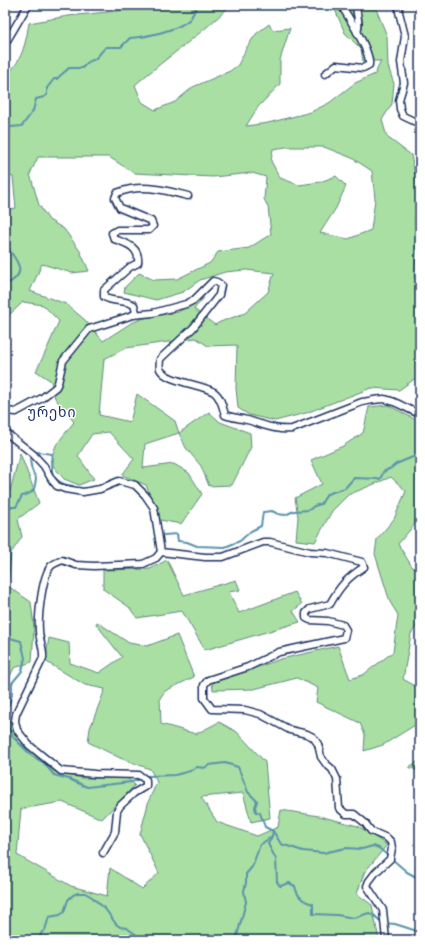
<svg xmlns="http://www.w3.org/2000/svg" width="425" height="945" font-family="Mynerve,'Noto Sans Georgian',sans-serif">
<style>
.green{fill:#a9dfa3;stroke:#628780;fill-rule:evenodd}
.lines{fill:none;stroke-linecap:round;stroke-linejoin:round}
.stream{stroke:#5a93ab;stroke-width:2}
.street-casing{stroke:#1b2f5e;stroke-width:9}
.street{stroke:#fff;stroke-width:6}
.labels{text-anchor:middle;stroke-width:3;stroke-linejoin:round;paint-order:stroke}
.quarter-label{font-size:14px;letter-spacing:1px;fill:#1b2f5e;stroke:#fff}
</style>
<rect width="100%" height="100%" fill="#fff"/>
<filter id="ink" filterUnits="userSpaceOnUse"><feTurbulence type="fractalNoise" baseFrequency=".025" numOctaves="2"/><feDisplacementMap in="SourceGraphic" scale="8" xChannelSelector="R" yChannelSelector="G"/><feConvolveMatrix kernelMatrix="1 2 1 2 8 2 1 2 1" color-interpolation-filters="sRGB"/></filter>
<g filter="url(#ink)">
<!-- green -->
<g class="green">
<path d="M136,5H231C202,34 167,57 135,85L142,102L155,110L175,102L193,87L230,71L238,65L247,47L256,34L269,24L273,30L290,28L280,60V84L258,107L246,126L268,123L311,112L329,103L355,83L375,74L381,61H363L361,49L345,33L333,5H377L376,9L387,36L388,66L394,84L392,104L382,120L387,137L411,155L418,189L415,222L417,246L414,278L420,279V375L399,390L371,388L306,413L275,421L249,415L238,408L236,388L237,345L208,346L196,338L126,348L104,359L99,415L130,422L137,394L175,421L179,433L209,412L220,422L250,433L251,447L232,485L209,486L201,466L186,448L179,433L145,444L143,468L174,464L189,473L202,494L181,524L160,520L146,485L122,475L134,459L109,432L92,434L78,456L94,479L79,485L64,479L50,462L56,445L74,422L55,398L51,381L36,371L47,349L59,321L43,305L23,302L5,319V210L16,208L13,177L5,175V75C22,64 26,41 29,23L68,16L136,9ZM286,147H324L352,158L372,171L375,199L371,230L348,239L320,233L336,208L346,186L336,176L320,182L299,185L280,178L271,161L273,149ZM38,157H109L134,173L213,177L252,173L266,177L264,199L268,207L271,234L249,248L218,252L210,263L177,279L154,280L139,273L125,287L124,292L156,300L183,292L200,280L225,272L246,270L274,273L268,292L245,313L220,322L215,325L194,309L204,298L178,312L144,318L131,323L103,341L85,320L66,304L30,291L42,264L72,273L89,271L80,251L64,229L49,220L39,205L30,174Z"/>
<polygon points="388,405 420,422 420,518 398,544 411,565 420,574 420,621 411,634 403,679 417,687 420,683 420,722 383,745 364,751 365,735 360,723 316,702 318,688 297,678 254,689 213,690 212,683 281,659 338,646 350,679 363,675 393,652 398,615 390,602 375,554 377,539 394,519 406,491 391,477 348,495 332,511 315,542 296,540 298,517 295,498 322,484 311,460 343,446 363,433 369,407"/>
<polygon points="20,453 39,503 18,519 22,537 11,553 8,586 31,602 34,627 32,662 14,668 5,687 5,492 10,491"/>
<polygon points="167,560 184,595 236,580 240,590 229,592 239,613 295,592 302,604 293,611 300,622 205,650 182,611 137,618 129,607 103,589 103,570 150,569"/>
<polygon points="97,622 129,643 147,646 177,635 194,677 165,691 160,698 161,724 196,734 219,722 237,732 265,762 270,818 251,822 243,793 201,797 217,822 257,836 278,827 281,810 319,816 358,826 387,845 364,873 357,894 372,905 379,940 5,940 5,702 9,720 18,741 55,772 82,778 127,778 135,785 102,819 62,802 21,809 17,855 71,886 107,896 110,868 142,889 159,873 140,834 149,800 157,782 150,769 120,758 88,742 90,728 105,689 85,685 45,661 49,638 69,643 70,663 99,673 122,657 96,624"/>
<polygon points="420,760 420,772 409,767"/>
</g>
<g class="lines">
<!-- stream -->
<g class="stream">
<path d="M5,131L11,127L22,126L33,111L36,99L44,97L47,95V88L54,79H57C61,74 65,72 69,68H82L88,62L95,59L106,47H121L130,38C146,37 179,30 190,19C193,15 195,9 198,5"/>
<polyline points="5,180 5,185"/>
<polyline points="5,221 5,223"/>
<path d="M5,244C16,260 31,273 5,285"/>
<path d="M5,506L7,505L11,507H16L22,496C34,493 35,490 36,478C31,471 30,465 30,456L37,452L52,454C54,460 52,464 52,470C52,480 64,485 73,486"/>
<polyline points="164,535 177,534 178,541 187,542 197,546 225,547 240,541 251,531 261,526 263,512 272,511 278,514 285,515 294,511 309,510 314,506 321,504 327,494 345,488 354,478 379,479 381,478 383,472 391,468 396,464 420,454"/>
<polyline points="5,547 8,551 6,561 8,571 5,574"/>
<polyline points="5,628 10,638 21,641 25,658 22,671 12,683 12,695 5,716"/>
<polyline points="5,719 13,737 32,756 44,763 54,775 69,779 87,787 131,782 141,779"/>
<polyline points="145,777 148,776 175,775 190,771 197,767 204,768 209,765 225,763 238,767 248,792 257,801 255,807 256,812 260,813 265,827 273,831 281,844 303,851 323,853 346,848 362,849 373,846 379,848 388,856"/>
<path d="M272,836L268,844L276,859L277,882L280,886L289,883L295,886C297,897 303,901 313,904V914L337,915L354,918L369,913L375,916L382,923L395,924L417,931L420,936"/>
<polyline points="392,859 407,872 420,879"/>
<polyline points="38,940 42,932 45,930 49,917 60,915 64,912 68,900 73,895 78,893 85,893 92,897 106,910 116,924 120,927 127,928 143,940"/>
<polyline points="236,940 246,902 244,891 246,883 246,874 252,867 260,845 272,836 273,831"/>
</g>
<!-- street casing -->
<g class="street-casing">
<g id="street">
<path d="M356,5C356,14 361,24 357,32"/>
<polyline points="399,5 399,12 405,36 401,62 404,83 399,100 400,109 403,116 420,124"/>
<polyline points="5,44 28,5"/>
<path d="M325,74L336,65L363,68L369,65C371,51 349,18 341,5"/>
<path d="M133,315L136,312L134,305C124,299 114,303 104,297V290L130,267L138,263C140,247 126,243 114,239L112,233L117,230H149L153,226L151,221L120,208L115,198L117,193C141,183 164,190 188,196"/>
<path d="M5,411L16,412L42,398L56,387L58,383L63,361L89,329L133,315L153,313L186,304L194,300L213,281L217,282L221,285L219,295L193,328L160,359C160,362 159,366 160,369C166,382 202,384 214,392C221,397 223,408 225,415C233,418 240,418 247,420C262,424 276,431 292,429L362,402C369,401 377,399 384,399C397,401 408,410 420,414"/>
<path d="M5,432L33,454L44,466L52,480L57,486L65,489L83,492L100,489L119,481L135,485L145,495L154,508L161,552L205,557H223L263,542H270L310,552L327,553L362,562L364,567C347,578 340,586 330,604L310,609L306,613V618L310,620L328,621L343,625L346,630L344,638L279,652L248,667L208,680L204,685V698L212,709L245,710L260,714L290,730L307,734L313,737L318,744L321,757L326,764L332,769L337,779L339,808L346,814H354L365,823L371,831L387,838L391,842L392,848L390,859L376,872L369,881L367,886L383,910L386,940"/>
<path d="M103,853L115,832L117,811L120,806L134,793L146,786V780L139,775L95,774L61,771L29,745L17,730L15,721L16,714L43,658C44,648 39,640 39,630C38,616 42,576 51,566C54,563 59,562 62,560L76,565L94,566L143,564L156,558L161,552"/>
</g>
</g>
<!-- street -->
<use href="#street" class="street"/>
</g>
</g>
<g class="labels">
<!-- quarter labels -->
<g class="quarter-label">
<text x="52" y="417">ურეხი</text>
</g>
</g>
<!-- margin -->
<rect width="425" height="945" fill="none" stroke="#fff" stroke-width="20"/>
<rect x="10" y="10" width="405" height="925" fill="none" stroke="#1b2f5e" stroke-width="1.5" filter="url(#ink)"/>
</svg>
